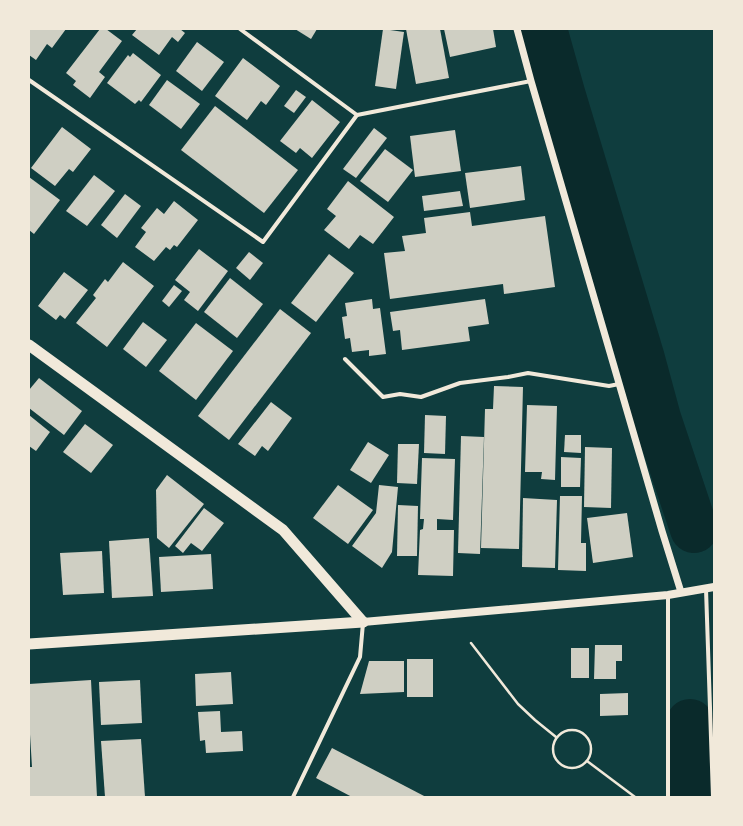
<svg xmlns="http://www.w3.org/2000/svg" width="743" height="826" font-family="'Open Sans',sans-serif">
<style>
.lines{fill:none;stroke-linecap:round;stroke-linejoin:round}
.river{stroke:#0a2a2b;stroke-width:48}
.building{fill:#cfcfc3}
.path{stroke:#f1e9da;stroke-width:2.5}
.minor{stroke:#f1e9da;stroke-width:4}
.tertiary{stroke:#f1e9da;stroke-width:7}
.secondary{stroke:#f1e9da;stroke-width:8}
.trunk{stroke:#f1e9da;stroke-width:11}
</style>
<rect width="100%" height="100%" fill="#0f3d3e"/>
<g class="lines">
<!-- river -->
<g class="river">
<polyline points="543,29 561,93 641,359 657,418 694,529"/>
<polyline points="690,723 690,797"/>
</g>
</g>
<!-- building -->
<g class="building">
<polygon points="29,29 66,29 52,48 47,44 36,60 29,55"/>
<polygon points="100,29 106,29 122,41 99,72 105,77 90,98 73,85 76,81 66,73"/>
<polygon points="137,29 180,29 185,33 178,42 172,37 159,55 132,35"/>
<polygon points="295,29 317,29 311,39"/>
<polygon points="383,29 404,32 396,89 375,86"/>
<polygon points="406,29 440,29 449,78 416,84"/>
<polygon points="444,29 493,29 496,47 450,57"/>
<polygon points="197,42 224,62 202,91 176,71"/>
<polygon points="133,53 161,75 141,102 139,100 135,104 107,83 128,55 130,57"/>
<polygon points="243,58 280,86 266,105 261,101 247,120 215,96"/>
<polygon points="167,80 200,104 181,129 149,105"/>
<polygon points="296,90 306,97 294,113 284,106"/>
<polygon points="312,100 340,122 312,158 300,148 296,153 280,141"/>
<polygon points="215,106 298,170 264,213 181,150"/>
<polygon points="62,127 91,149 73,172 69,169 55,186 31,168"/>
<polygon points="374,128 387,138 356,178 343,169"/>
<polygon points="455,130 461,171 415,177 410,136"/>
<polygon points="385,149 413,170 388,202 360,181"/>
<polygon points="521,166 525,200 470,208 465,173"/>
<polygon points="94,175 115,191 87,226 66,211"/>
<polygon points="29,177 60,200 34,234 29,230"/>
<polygon points="348,181 394,217 373,244 360,235 349,249 324,230 336,216 327,209"/>
<polygon points="460,191 463,206 424,211 422,196"/>
<polygon points="125,194 141,206 117,238 101,225"/>
<polygon points="174,201 198,220 177,247 174,245 170,250 166,247 154,261 135,247 146,232 141,228 157,208 164,214"/>
<polygon points="470,212 472,226 545,216 555,287 504,294 503,284 390,299 384,253 405,251 402,236 426,233 424,218"/>
<polygon points="199,249 228,271 198,311 184,300 190,292 175,280"/>
<polygon points="249,252 263,263 250,280 236,268"/>
<polygon points="329,254 354,273 316,322 291,303"/>
<polygon points="123,262 154,286 107,347 76,323 96,298 93,295 105,279 108,282"/>
<polygon points="64,272 88,290 65,319 60,315 56,320 38,306"/>
<polygon points="230,278 263,304 237,338 204,312"/>
<polygon points="174,285 182,291 169,307 162,301"/>
<polygon points="372,299 373,309 380,308 386,354 369,356 369,350 352,352 350,338 345,339 342,317 347,316 345,303"/>
<polygon points="485,299 489,324 468,327 470,341 402,350 400,330 393,331 390,312"/>
<polygon points="280,309 311,333 229,440 198,416"/>
<polygon points="143,322 167,340 146,367 123,349"/>
<polygon points="196,323 233,351 196,400 159,371"/>
<polygon points="39,378 82,411 64,435 29,408 29,390"/>
<polygon points="494,386 523,387 519,549 481,548 485,409 493,409"/>
<polygon points="271,402 292,418 268,451 262,446 255,456 238,444"/>
<polygon points="527,405 557,406 555,480 541,479 542,472 525,472"/>
<polygon points="29,415 50,432 36,451 29,446"/>
<polygon points="425,415 446,416 445,454 424,453"/>
<polygon points="85,424 113,445 91,473 63,452"/>
<polygon points="565,435 581,435 581,453 564,452"/>
<polygon points="461,436 484,437 480,554 458,553"/>
<polygon points="368,442 389,455 371,483 350,470"/>
<polygon points="398,444 419,444 417,484 397,483"/>
<polygon points="585,447 612,448 611,508 584,507"/>
<polygon points="561,457 581,458 580,487 561,487"/>
<polygon points="422,458 455,459 453,520 437,519 437,530 454,530 453,576 418,575 420,530 423,529 424,519 420,519"/>
<polygon points="167,475 204,504 169,548 157,538 156,490"/>
<polygon points="338,485 373,510 348,544 313,518"/>
<polygon points="379,485 398,487 392,552 382,568 352,546 376,513"/>
<polygon points="560,496 582,496 581,543 586,543 586,571 558,570"/>
<polygon points="523,498 557,500 555,568 522,567"/>
<polygon points="398,505 418,506 417,556 397,556"/>
<polygon points="204,508 224,523 202,551 191,543 183,553 175,546"/>
<polygon points="627,513 633,557 593,563 587,518"/>
<polygon points="149,538 153,596 112,598 109,541"/>
<polygon points="102,551 104,593 63,595 60,553"/>
<polygon points="211,554 213,589 161,592 159,557"/>
<polygon points="595,645 622,645 622,661 616,661 616,679 594,679"/>
<rect x="571" y="648" width="18" height="30"/>
<rect x="407" y="659" width="26" height="38"/>
<polygon points="369,661 404,661 404,692 360,694"/>
<polygon points="231,672 233,704 196,706 195,674"/>
<polygon points="91,680 97,797 29,797 29,767 32,767 29,718 29,684"/>
<polygon points="140,680 142,723 101,725 99,682"/>
<polygon points="628,693 628,715 600,716 600,694"/>
<polygon points="220,711 221,732 242,731 243,751 206,753 205,740 200,741 198,712"/>
<polygon points="141,739 145,797 105,797 101,741"/>
<polygon points="332,748 426,797 352,797 316,778"/>
</g>
<g class="lines">
<!-- path -->
<g class="path">
<polyline points="471,643 518,704 535,720 556,737"/>
<circle cx="572" cy="749" r="19"/>
<polyline points="587,761 635,797"/>
</g>
<!-- minor -->
<g class="minor">
<polyline points="240,29 357,115 531,81"/>
<polyline points="29,80 263,242 357,115"/>
<polyline points="345,359 383,397 400,394 421,397 460,383 508,377 528,373 609,386 619,384"/>
<polyline points="706,589 713,797"/>
<polyline points="293,797 360,657 363,623"/>
<polyline points="668,797 668,595"/>
</g>
<!-- tertiary -->
<polyline class="tertiary" points="517,29 531,81 662,531 681,592"/>
<!-- secondary -->
<polyline class="secondary" points="363,622 668,595 714,587"/>
<!-- trunk -->
<g class="trunk">
<polyline points="29,345 283,530 363,622"/>
<polyline points="29,644 363,622"/>
</g>
</g>
<!-- border -->
<rect width="743" height="826" fill="none" stroke="#f1e9da" stroke-width="60"/>
</svg>
